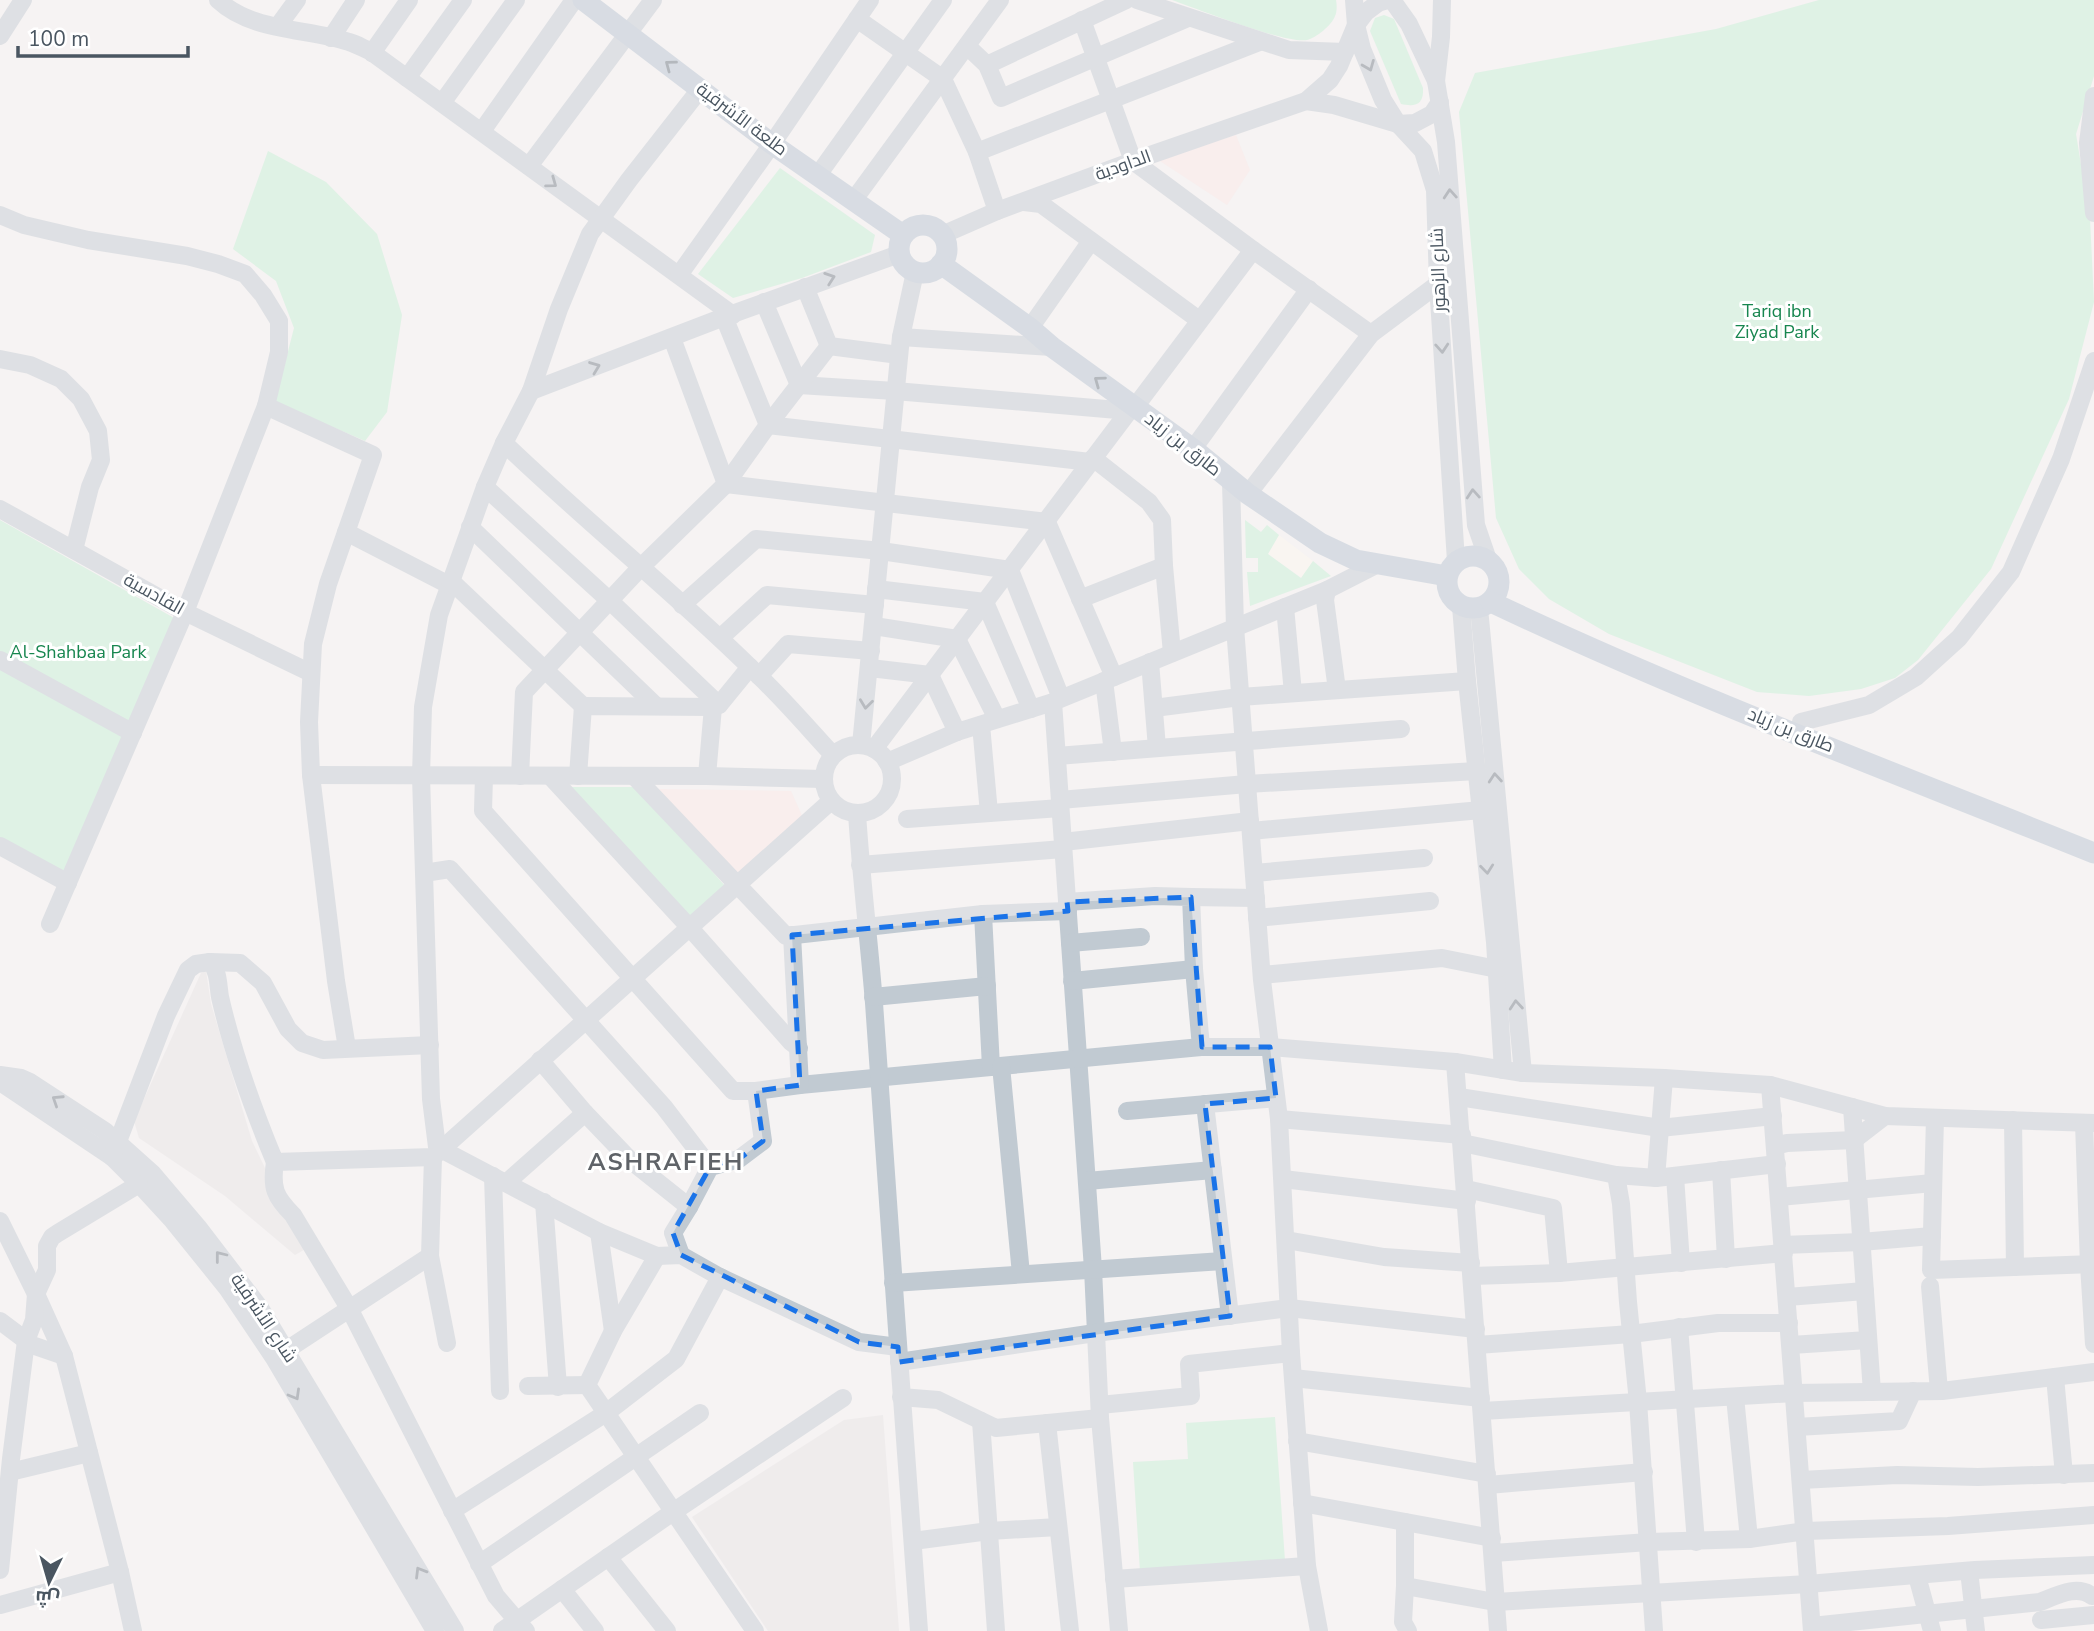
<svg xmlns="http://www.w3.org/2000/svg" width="2094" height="1631" font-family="'Nunito Sans',Cairo,sans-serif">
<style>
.commercial{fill:#fdf9ef}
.education{fill:#e6e4e5}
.medical{fill:#fce8e6}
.green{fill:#c3f1d5}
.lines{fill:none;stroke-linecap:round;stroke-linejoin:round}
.minor{stroke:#c1cad2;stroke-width:18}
.major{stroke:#b3c2d1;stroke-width:21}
.oneway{stroke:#64717d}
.oneway2{stroke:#6e7983}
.marked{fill:none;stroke:#1a73e8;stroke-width:5;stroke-dasharray:14 9;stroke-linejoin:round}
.labels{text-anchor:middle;stroke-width:6;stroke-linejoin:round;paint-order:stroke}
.street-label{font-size:18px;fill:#4a5661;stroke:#fff}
.park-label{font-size:18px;fill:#17864f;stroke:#fff}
.district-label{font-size:24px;font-weight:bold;letter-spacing:2px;fill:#5f6368;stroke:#fff}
</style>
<rect width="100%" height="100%" fill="#f5f3f3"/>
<!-- commercial -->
<polygon class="commercial" points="1279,535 1313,561 1302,578 1268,554"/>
<!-- education -->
<g class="education">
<polygon points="206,971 211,1004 252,1141 279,1197 309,1247 295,1255 225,1196 139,1138 134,1121 201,973"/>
<polygon points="883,1415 899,1631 768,1631 692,1517 844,1420"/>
</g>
<!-- medical -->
<g class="medical">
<polygon points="1236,135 1250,170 1227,205 1157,159"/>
<polygon points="658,789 791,791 804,820 737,875"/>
</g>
<!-- green -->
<g class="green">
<path d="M1172,0H1336C1337,5 1337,12 1335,16C1332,25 1316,38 1307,40C1285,44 1198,9 1172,0Z"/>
<polygon points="1819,0 2094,0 2094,76 2076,134 2090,219 2094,302 2069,399 1991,569 1918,660 1895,678 1861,689 1809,696 1757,692 1609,634 1549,599 1519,569 1496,518 1459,112 1475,73 1716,29"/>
<path d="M1384,15L1394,19L1423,88C1424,105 1415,107 1401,104L1370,31L1375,18Z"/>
<polygon points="268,151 326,182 377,234 402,315 387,412 365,441 275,402 294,328 276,281 233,249"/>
<polygon points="780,168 875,235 871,252 802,278 733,298 698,274"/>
<polygon points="0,520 176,619 63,873 0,838"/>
<polygon points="1245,520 1261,532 1267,525 1279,535 1268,554 1301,578 1313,561 1331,576 1250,606 1247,572 1258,572 1258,558 1246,558"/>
<polygon points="570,787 636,787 727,888 687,919"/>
<polygon points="1275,1417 1285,1561 1140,1571 1133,1462 1188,1459 1186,1423"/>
</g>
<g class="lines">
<!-- minor -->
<g class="minor">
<path d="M218,0C252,32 307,28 349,42C356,44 363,48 370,51L733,315"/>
<polyline points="1137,0 1289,50 1345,52"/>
<polyline points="1354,0 1356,25 1362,49 1383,100 1398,124 1423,151 1435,190 1438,284 1456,561"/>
<polyline points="1392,0 1409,24 1436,81 1446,142 1476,525 1488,560"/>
<polyline points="857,19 943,79 977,152 997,211"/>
<polyline points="1082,20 1133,161 1253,250 1371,334"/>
<polyline points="278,26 297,0"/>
<polyline points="0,36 23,0"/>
<polyline points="331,38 356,0"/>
<polyline points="967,46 987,65 1001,98 1188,18"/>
<polyline points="372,53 409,0"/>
<polyline points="987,65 1126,0"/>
<polyline points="407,78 463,0"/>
<polyline points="1436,81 1441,37 1442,0"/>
<polyline points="701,88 629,180 590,234 559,309 531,391 504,443 485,487 439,615 423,707 421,776 431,1099 437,1147 599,1232 657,1256 681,1255 720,1277 859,1342 898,1347"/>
<polyline points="2094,96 2088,143 2094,213"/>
<polyline points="1306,101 1334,105 1398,124 1415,123 1432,114 1440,102"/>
<polyline points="442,103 516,0"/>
<polyline points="482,131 574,0"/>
<polyline points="977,152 1259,42"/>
<polyline points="529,166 653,0"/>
<polyline points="818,175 943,0"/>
<polyline points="853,201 1000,0"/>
<polyline points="1024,202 1041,204 1199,320"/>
<polyline points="0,215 24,225 88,240 187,256 218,264 245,274 263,295 279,321 279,352 266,406 185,612 50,924"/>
<polyline points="942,235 997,211 1133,161 1306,101 1330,80 1339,66 1356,25 1366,12 1378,3 1388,0"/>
<polyline points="679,275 772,144 870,0"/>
<polyline points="805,287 829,346 899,355"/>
<polyline points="764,302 799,385 895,391 1129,411"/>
<polyline points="724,317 768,425 1090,462"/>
<polyline points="1030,328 1091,241"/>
<polyline points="901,337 1052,347"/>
<polyline points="672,338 726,484 1047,522 1114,677"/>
<polyline points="0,359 30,365 61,379 81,399 98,431 101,460 90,487 74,550"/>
<polyline points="531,391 724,317 899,254"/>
<polyline points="266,406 373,455 328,584 313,644 309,722 311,775 336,981 347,1048"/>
<path d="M504,443C587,523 678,595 760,677C786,702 809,729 833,755"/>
<polyline points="1193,449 1309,289"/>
<polyline points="1093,458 1149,502 1162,520 1164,566 1172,653"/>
<polyline points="1231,482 1235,627 1262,980 1279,1119 1291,1353 1307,1566 1319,1631"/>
<polyline points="485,487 610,601 719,705"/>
<polyline points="1248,494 1371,334 1438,284"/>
<polyline points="0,509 185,612 311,673"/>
<polyline points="470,527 655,705"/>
<polyline points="346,532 449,585"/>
<polyline points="450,580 583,706"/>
<polyline points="876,589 985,602 1031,709"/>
<polyline points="1327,590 1325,600 1337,690"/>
<polyline points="1080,599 1164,566"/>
<polyline points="682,605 756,539 881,551 1010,570 1061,698"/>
<polyline points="1461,606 1467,681 1495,942 1503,1070"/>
<polyline points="1285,607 1293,693"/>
<polyline points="1479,608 1523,1073"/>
<polyline points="874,626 957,639 997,719"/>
<polyline points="720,638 767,595 875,605"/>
<polyline points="0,660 133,733"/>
<polyline points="1150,662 1157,748"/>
<polyline points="870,668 930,675 957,732"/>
<polyline points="759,676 788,644 871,651"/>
<polyline points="1104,681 1113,752"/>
<polyline points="1053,702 1093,1269 1100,1418 1119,1631"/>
<polyline points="1154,708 1240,697 1467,681"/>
<polyline points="1801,722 1869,705 1916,677 1959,638 2011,572 2061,459 2094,361"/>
<polyline points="981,725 989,813"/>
<polyline points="861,745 901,337 915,272"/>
<circle cx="858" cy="779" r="34"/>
<polyline points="874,749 1129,411 1135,407 1253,250"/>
<polyline points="1057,756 1401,729"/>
<polyline points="887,762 957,732 1053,702 1327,590 1376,565"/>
<polyline points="311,775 707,776 823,779"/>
<polyline points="484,776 483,811 733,1091 756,1091 800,1085 1201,1047 1270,1047 1455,1062 1523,1073 1664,1078 1770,1085 1812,1631"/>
<polyline points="520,776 524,692 641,567 726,484 768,425 829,346"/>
<polyline points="550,776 690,928 791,1042 799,1048"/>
<polyline points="578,776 583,706 713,707"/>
<polyline points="707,776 713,707 719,705 750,667"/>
<polyline points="635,777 786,936 983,914 1068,911"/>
<polyline points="1060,800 1247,784 1477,771"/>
<path d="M857,813C861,877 869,940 874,1003C889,1212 903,1422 919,1631"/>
<polyline points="907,819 1060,808"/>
<polyline points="1251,831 1481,810"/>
<polyline points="1063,842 1250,821"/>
<polyline points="0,846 68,883"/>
<polyline points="860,865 1063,849"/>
<polyline points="424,873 450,869 664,1107 710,1167"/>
<polyline points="1254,873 1424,858"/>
<polyline points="1191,897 1256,898"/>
<polyline points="1067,902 1155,896 1191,897 1194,969 1201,1047"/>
<polyline points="983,914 991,1067"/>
<polyline points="1257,918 1430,901"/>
<polyline points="792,935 800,1085"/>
<polyline points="1070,943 1141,937"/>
<polyline points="210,962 240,963 263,983 288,1029 302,1043 323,1050 430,1045"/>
<polyline points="1262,975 1442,958 1497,969"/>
<polyline points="1072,981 1194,969"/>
<polyline points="873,997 987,986"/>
<polyline points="540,1060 585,1113 630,1160 689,1207"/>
<polyline points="1455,1062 1498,1631"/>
<polyline points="1001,1066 1021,1274"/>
<polyline points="0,1075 21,1078 30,1082 105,1131 153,1174 198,1227 260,1308 455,1631"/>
<polyline points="0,1082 112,1157 139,1184 173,1221 227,1288 274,1358 435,1631"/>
<polyline points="1770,1085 1885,1116 2094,1123"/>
<polyline points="1459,1097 1660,1128 1773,1116"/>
<polyline points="1205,1104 1230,1316"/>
<polyline points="1852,1107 1872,1392"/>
<polyline points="1127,1111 1276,1098"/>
<polyline points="1935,1118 1931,1270 2094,1264"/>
<polyline points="1279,1119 1462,1135"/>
<polyline points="2013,1120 2015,1267"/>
<polyline points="2084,1123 2089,1265 2094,1344"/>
<polyline points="1462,1143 1616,1175 1656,1178 1777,1164"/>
<polyline points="1775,1146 1787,1143 1854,1140 1885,1116"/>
<path d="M112,1157L166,1016L188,970L196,964L210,962C219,971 218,986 220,997C233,1054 253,1109 275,1162L433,1157L831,801"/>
<path d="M275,1162C271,1188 275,1197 293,1215L349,1308L496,1596L526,1631"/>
<polyline points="1721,1170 1726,1259"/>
<polyline points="1616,1175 1621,1204 1628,1302 1638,1402 1654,1631"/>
<polyline points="493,1176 500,1391"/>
<polyline points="1675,1176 1681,1263"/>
<polyline points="1656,1178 1664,1078"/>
<polyline points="1283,1179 1467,1201"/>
<polyline points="1087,1181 1213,1170"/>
<polyline points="506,1183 585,1113"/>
<polyline points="1466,1189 1553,1208 1559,1273"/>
<polyline points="1779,1197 1933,1183"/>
<polyline points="544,1202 558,1387"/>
<polyline points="0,1221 36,1294 64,1356 120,1572 133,1631"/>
<polyline points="599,1232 613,1331"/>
<polyline points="1286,1240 1384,1257 1471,1263"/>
<polyline points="1783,1245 1861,1242 1932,1236"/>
<polyline points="681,1255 673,1233 689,1207 710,1167 739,1159 763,1141 756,1091"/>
<polyline points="430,1256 447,1343"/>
<polyline points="657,1256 613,1331 587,1385 755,1631"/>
<polyline points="1472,1276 1559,1273 1784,1253"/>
<polyline points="893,1283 1223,1261"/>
<polyline points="1930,1286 1939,1391"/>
<polyline points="1787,1297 1865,1291"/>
<polyline points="0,1321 32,1345 64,1356"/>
<polyline points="1679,1327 1696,1542"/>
<polyline points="1477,1345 1631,1334 1718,1323 1789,1323"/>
<polyline points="1791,1345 1868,1340"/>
<polyline points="279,1355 430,1256 433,1157"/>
<polyline points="899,1362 1095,1333 1289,1308 1476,1329"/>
<polyline points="2055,1377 2064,1475"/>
<polyline points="1293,1378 1481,1398"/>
<polyline points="528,1386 587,1385"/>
<polyline points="901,1397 938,1400 996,1428 1100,1418"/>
<polyline points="1735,1397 1749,1539"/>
<polyline points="1100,1405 1191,1396 1189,1364 1291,1353"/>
<polyline points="1482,1411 1794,1393 1942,1391 2094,1372"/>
<polyline points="981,1421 996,1631"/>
<polyline points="1047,1423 1070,1631"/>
<polyline points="1797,1427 1899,1421 1913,1391"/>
<polyline points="1297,1441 1487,1474"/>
<polyline points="10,1472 89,1453"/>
<polyline points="1801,1480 1897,1475 1978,1477 2094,1473"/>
<polyline points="1488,1485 1644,1472"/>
<polyline points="1302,1503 1492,1538"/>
<polyline points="452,1511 606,1413 676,1359 720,1277"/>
<polyline points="1405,1522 1405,1586 1403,1622 1408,1631"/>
<polyline points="913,1541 989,1531 1058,1527"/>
<polyline points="1493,1553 1649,1542 1749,1539 1806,1531 1948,1526 2094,1515"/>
<polyline points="608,1557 667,1631"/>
<polyline points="479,1564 700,1413"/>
<polyline points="0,1570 11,1459 26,1341 34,1320 36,1294 47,1270 47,1246 52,1237 58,1233 139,1184"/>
<polyline points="1969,1571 1976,1631"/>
<polyline points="1917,1576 1932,1631"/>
<polyline points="1114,1579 1307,1566"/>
<polyline points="1405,1586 1495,1602 1808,1584 1975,1570 2094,1565"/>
<polyline points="562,1589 595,1631"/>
<polyline points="0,1605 120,1572"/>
<polyline points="2041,1620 2094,1615"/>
<path d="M1812,1626L2040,1602C2056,1596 2077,1584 2092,1596"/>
<polyline points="502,1631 673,1512 843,1398"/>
</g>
<!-- major -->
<g class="major">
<polyline points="583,0 772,144 903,235"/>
<circle cx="923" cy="249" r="24"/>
<polyline points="941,264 1030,328 1052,347 1193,449 1248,494 1320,543 1356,560 1447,576"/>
<circle cx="1473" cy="582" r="26"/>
<path d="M1491,602C1687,695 1893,772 2094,853"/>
</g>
</g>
<!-- one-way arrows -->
<defs><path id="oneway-chevron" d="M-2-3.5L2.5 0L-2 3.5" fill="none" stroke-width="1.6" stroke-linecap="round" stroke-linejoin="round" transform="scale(1.75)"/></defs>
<g class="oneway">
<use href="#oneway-chevron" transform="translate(670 65) rotate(-143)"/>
<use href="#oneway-chevron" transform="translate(1099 381) rotate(-144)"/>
</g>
<g class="oneway2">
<use href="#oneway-chevron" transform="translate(1369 66) rotate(68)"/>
<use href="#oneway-chevron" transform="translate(552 183) rotate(36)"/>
<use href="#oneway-chevron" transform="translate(1450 194) rotate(-94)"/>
<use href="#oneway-chevron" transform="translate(830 278) rotate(-19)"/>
<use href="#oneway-chevron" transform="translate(1442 348) rotate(86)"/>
<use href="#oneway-chevron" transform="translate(595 367) rotate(-21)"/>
<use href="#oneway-chevron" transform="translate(1473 494) rotate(-94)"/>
<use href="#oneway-chevron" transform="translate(866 704) rotate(97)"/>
<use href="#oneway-chevron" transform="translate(1495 778) rotate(-95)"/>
<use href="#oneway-chevron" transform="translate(1487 869) rotate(84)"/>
<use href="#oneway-chevron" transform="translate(1516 1005) rotate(-95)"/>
<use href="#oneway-chevron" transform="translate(57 1100) rotate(-147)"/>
<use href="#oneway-chevron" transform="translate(220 1256) rotate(-128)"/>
<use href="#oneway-chevron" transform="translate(295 1395) rotate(60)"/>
<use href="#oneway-chevron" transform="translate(420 1572) rotate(-121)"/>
</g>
<!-- marked area -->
<path d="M0 0H2094V1631H0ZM1191,897L1202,1047H1270L1276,1098L1205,1104L1230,1316L899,1362L898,1347L859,1342L681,1255L673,1233L710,1167L739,1159L763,1141L756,1091L800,1085L792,935L1068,911L1067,902Z" fill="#f5f3f3" fill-opacity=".55" fill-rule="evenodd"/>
<path class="marked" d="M1191,897L1202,1047H1270L1276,1098L1205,1104L1230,1316L899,1362L898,1347L859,1342L681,1255L673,1233L710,1167L739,1159L763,1141L756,1091L800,1085L792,935L1068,911L1067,902Z"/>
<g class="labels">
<!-- street labels -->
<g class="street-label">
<text transform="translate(742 119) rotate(37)" y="6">طلعة الأشرفية</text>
<text transform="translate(1123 165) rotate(-20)" y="6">الداودية</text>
<text transform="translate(1438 270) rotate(-92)" y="6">شارع الزهور</text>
<text transform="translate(1183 444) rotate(38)" y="6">طارق بن زياد</text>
<text transform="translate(154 594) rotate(29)" y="6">القادسية</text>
<text transform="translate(1791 730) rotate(22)" y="6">طارق بن زياد</text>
<text transform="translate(264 1318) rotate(56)" y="6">شارع الأشرفية</text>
</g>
<!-- park labels -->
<g class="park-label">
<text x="1777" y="317">Tariq ibn<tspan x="1777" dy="21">Ziyad Park</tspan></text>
<text x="78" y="658">Al-Shahbaa Park</text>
</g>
<!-- district labels -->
<g class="district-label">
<text x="666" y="1170">ASHRAFIEH</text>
</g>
</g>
<!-- north arrow -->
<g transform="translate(49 1582) rotate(185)" stroke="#ffffff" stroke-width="5" paint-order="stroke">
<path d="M0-5L12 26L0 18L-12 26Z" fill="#4a5661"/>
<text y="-10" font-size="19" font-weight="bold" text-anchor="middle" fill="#4a5661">ش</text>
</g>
<!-- scale -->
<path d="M18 46v10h170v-10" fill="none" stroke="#4a5661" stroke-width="3.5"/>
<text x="28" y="46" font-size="21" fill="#4a5661" stroke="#ffffff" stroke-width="5" paint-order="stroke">100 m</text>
</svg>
